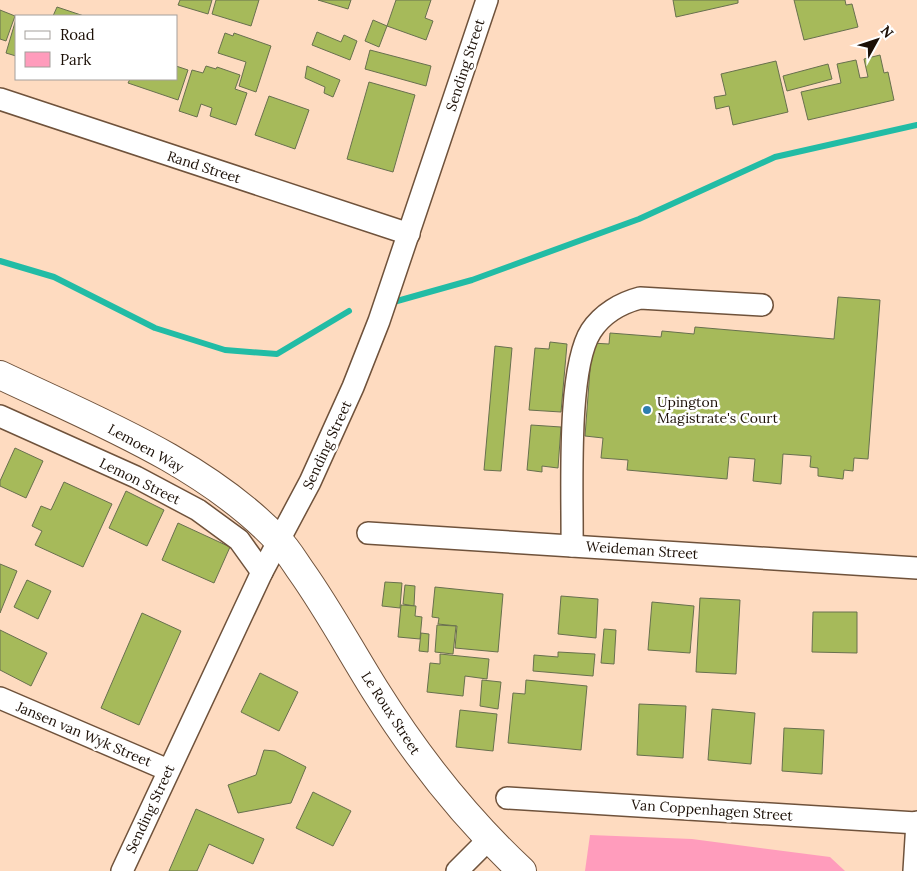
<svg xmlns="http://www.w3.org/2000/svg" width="917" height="871" font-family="Lora,serif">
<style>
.green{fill:#ff9cbc}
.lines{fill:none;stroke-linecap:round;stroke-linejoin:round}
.stream{stroke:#22bca5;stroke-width:6}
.building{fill:#a6ba5a;stroke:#68704e}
.minor-casing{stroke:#6f523b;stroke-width:24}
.highway-casing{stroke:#6f523b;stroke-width:30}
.minor{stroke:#fff;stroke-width:21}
.highway{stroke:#fff;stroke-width:28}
.poi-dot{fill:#2d7eaf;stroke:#fff;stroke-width:2}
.labels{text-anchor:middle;stroke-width:5;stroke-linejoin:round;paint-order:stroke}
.street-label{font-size:14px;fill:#1b0f06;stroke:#fff}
.poi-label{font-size:14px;fill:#1b0f06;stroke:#fff;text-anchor:start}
</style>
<rect width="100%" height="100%" fill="#fedbc0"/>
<!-- green -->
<polygon class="green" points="590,835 692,839 830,857 845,871 585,871"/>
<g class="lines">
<!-- stream -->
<g class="stream">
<polyline points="0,261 54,277 155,328 225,350 277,354 349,311"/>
<polyline points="390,303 472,280 639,219 775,157 917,125"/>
</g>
</g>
<!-- building -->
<g class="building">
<polygon points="180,0 212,0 208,14 178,5"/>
<polygon points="216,0 259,0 251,26 212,14"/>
<polygon points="318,0 351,0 348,9"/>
<polygon points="396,0 431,0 425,18 433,21 426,40 387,26"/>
<polygon points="673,0 738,0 738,3 676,17"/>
<polygon points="794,0 845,0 846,5 852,4 858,27 804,40"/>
<polygon points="57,7 84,16 53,16"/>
<polygon points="0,10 15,16 6,41 0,39"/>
<polygon points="16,19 16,56 6,53"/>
<polygon points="373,20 387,26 379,47 365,41"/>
<polygon points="317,32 341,42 344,35 357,41 350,60 312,45"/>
<polygon points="225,33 233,36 234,33 271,46 256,92 239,86 246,62 218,53"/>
<polygon points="370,50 431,66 426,86 365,69"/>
<polygon points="880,55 884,73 888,72 894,100 808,120 801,92 841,83 837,64 856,60 860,78 868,77 864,59"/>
<polygon points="776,61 788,112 733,125 729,106 716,109 714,97 726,95 721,74"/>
<polygon points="828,64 832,79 787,91 783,76"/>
<polygon points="176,66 188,70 178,100 128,83 130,79 176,79"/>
<polygon points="206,66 216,69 217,67 240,75 235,89 247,93 236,125 210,116 212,108 201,104 197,117 179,111 192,70 203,73"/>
<polygon points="307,66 340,80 333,97 324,93 325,87 305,78"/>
<polygon points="369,82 415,95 393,172 347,159"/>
<polygon points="269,96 309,110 295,149 255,135"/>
<polygon points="838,297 880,300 868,459 854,458 853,471 844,470 843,479 818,476 818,468 810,467 811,456 783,454 781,484 753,481 755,459 729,457 727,479 627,470 628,460 601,458 603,438 585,436 592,343 609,344 610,333 661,337 662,331 694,334 695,327 834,339"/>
<polygon points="550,342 567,344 561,412 529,410 535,348 549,349"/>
<polygon points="495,346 512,348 501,471 484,470"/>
<polygon points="531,425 561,427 558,468 542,466 542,472 527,470"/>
<polygon points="15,448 43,461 26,498 0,486 0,481"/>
<polygon points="64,482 112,504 83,567 35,545 42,531 32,526 41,506 51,510"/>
<polygon points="126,491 164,510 147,546 109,528"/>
<polygon points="178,523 230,547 214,583 162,560"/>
<polygon points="0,564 17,571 0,613"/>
<polygon points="27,580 51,591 38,619 14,607"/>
<polygon points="385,582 402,583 400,608 382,606"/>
<polygon points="405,585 415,586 414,606 403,604"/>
<polygon points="435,587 503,594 498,652 455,648 457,626 438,624 439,618 432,617"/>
<polygon points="561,596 598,599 596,638 558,634"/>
<polygon points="700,598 740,600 736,674 696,672"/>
<polygon points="652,602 694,606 690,653 648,650"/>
<polygon points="401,605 416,606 415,616 422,617 420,639 398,637"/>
<polygon points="813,612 857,612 857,653 812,652"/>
<polygon points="142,613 181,631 139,725 101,708"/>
<polygon points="437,625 456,626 453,654 435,652"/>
<polygon points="604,629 616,630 614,664 601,663"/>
<polygon points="0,630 47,653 31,686 0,670"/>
<polygon points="421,633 429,634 428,652 419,651"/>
<polygon points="558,652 595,654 593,676 533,671 534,655 558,657"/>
<polygon points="440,654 489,659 487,679 465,676 463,696 427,692 430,663 440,664"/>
<polygon points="260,673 298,692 279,731 241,712"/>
<polygon points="482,680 501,682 498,709 480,706"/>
<polygon points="526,680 587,686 581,750 508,743 513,693 525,694"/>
<polygon points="639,704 686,706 683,758 637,755"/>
<polygon points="712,709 755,713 751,764 708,760"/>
<polygon points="460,710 497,714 493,751 456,747"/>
<polygon points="784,728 824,730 822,774 782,771"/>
<polygon points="264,750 275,751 306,767 291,803 238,813 228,785 256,775"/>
<polygon points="313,792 351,811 333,846 296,828"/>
<polygon points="196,809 264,839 253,864 209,844 197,871 169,871"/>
</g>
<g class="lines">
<!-- minor casing -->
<g class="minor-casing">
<g id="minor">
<polyline points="0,99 409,234"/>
<polyline points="0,416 136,477 198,510 239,540 262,572"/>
<polyline points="368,533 917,568"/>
<path d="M572,546C573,497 566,370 591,331C602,314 621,303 640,298L762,305"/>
<polyline points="0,698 168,770"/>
<polyline points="507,798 917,823"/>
<polyline points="122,871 262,572 310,482 353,387 379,321 487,0"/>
<polyline points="457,871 489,839"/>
<polyline points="914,871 917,822"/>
</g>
</g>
<!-- highway casing -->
<g class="highway-casing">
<path id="highway" d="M0,375C95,420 205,463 278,540C287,549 294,561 301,571C328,609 350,650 375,690C417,757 464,817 522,871"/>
</g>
<!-- minor -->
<use href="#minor" class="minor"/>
<!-- highway -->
<use href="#highway" class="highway"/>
</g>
<!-- markers -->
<circle class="poi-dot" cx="647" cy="410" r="5"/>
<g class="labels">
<!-- street labels -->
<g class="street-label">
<text transform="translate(465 65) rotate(-72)" y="5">Sending Street</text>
<text transform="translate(204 167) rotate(18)" y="5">Rand Street</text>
<text transform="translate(327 445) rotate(-65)" y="5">Sending Street</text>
<text transform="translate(146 448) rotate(29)" y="5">Lemoen Way</text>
<text transform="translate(140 481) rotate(26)" y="5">Lemon Street</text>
<text transform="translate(642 550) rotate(4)" y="5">Weideman Street</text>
<text transform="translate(391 713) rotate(57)" y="5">Le Roux Street</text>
<text transform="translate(84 734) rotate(23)" y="5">Jansen van Wyk Street</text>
<text transform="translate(150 809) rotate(-65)" y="5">Sending Street</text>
<text transform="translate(712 810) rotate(4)" y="5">Van Coppenhagen Street</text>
</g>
<!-- poi labels -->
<g class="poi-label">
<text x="657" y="407">Upington<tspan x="657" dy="16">Magistrate's Court</tspan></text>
</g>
</g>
<!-- legend -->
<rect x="15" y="15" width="162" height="65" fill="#ffffff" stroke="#a49f9b"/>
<rect x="25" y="31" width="25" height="8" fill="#ffffff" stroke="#a49f9b"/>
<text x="60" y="40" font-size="15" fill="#1b0f06">Road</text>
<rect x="25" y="52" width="25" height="15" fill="#ff9cbc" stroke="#a49f9b"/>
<text x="60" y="65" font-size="15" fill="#1b0f06">Park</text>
<!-- north arrow -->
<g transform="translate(877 40) rotate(50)" stroke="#ffffff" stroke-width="4" paint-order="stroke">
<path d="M0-4L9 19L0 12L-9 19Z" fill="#1b0f06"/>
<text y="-8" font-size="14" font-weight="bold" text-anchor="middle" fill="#1b0f06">N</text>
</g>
</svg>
